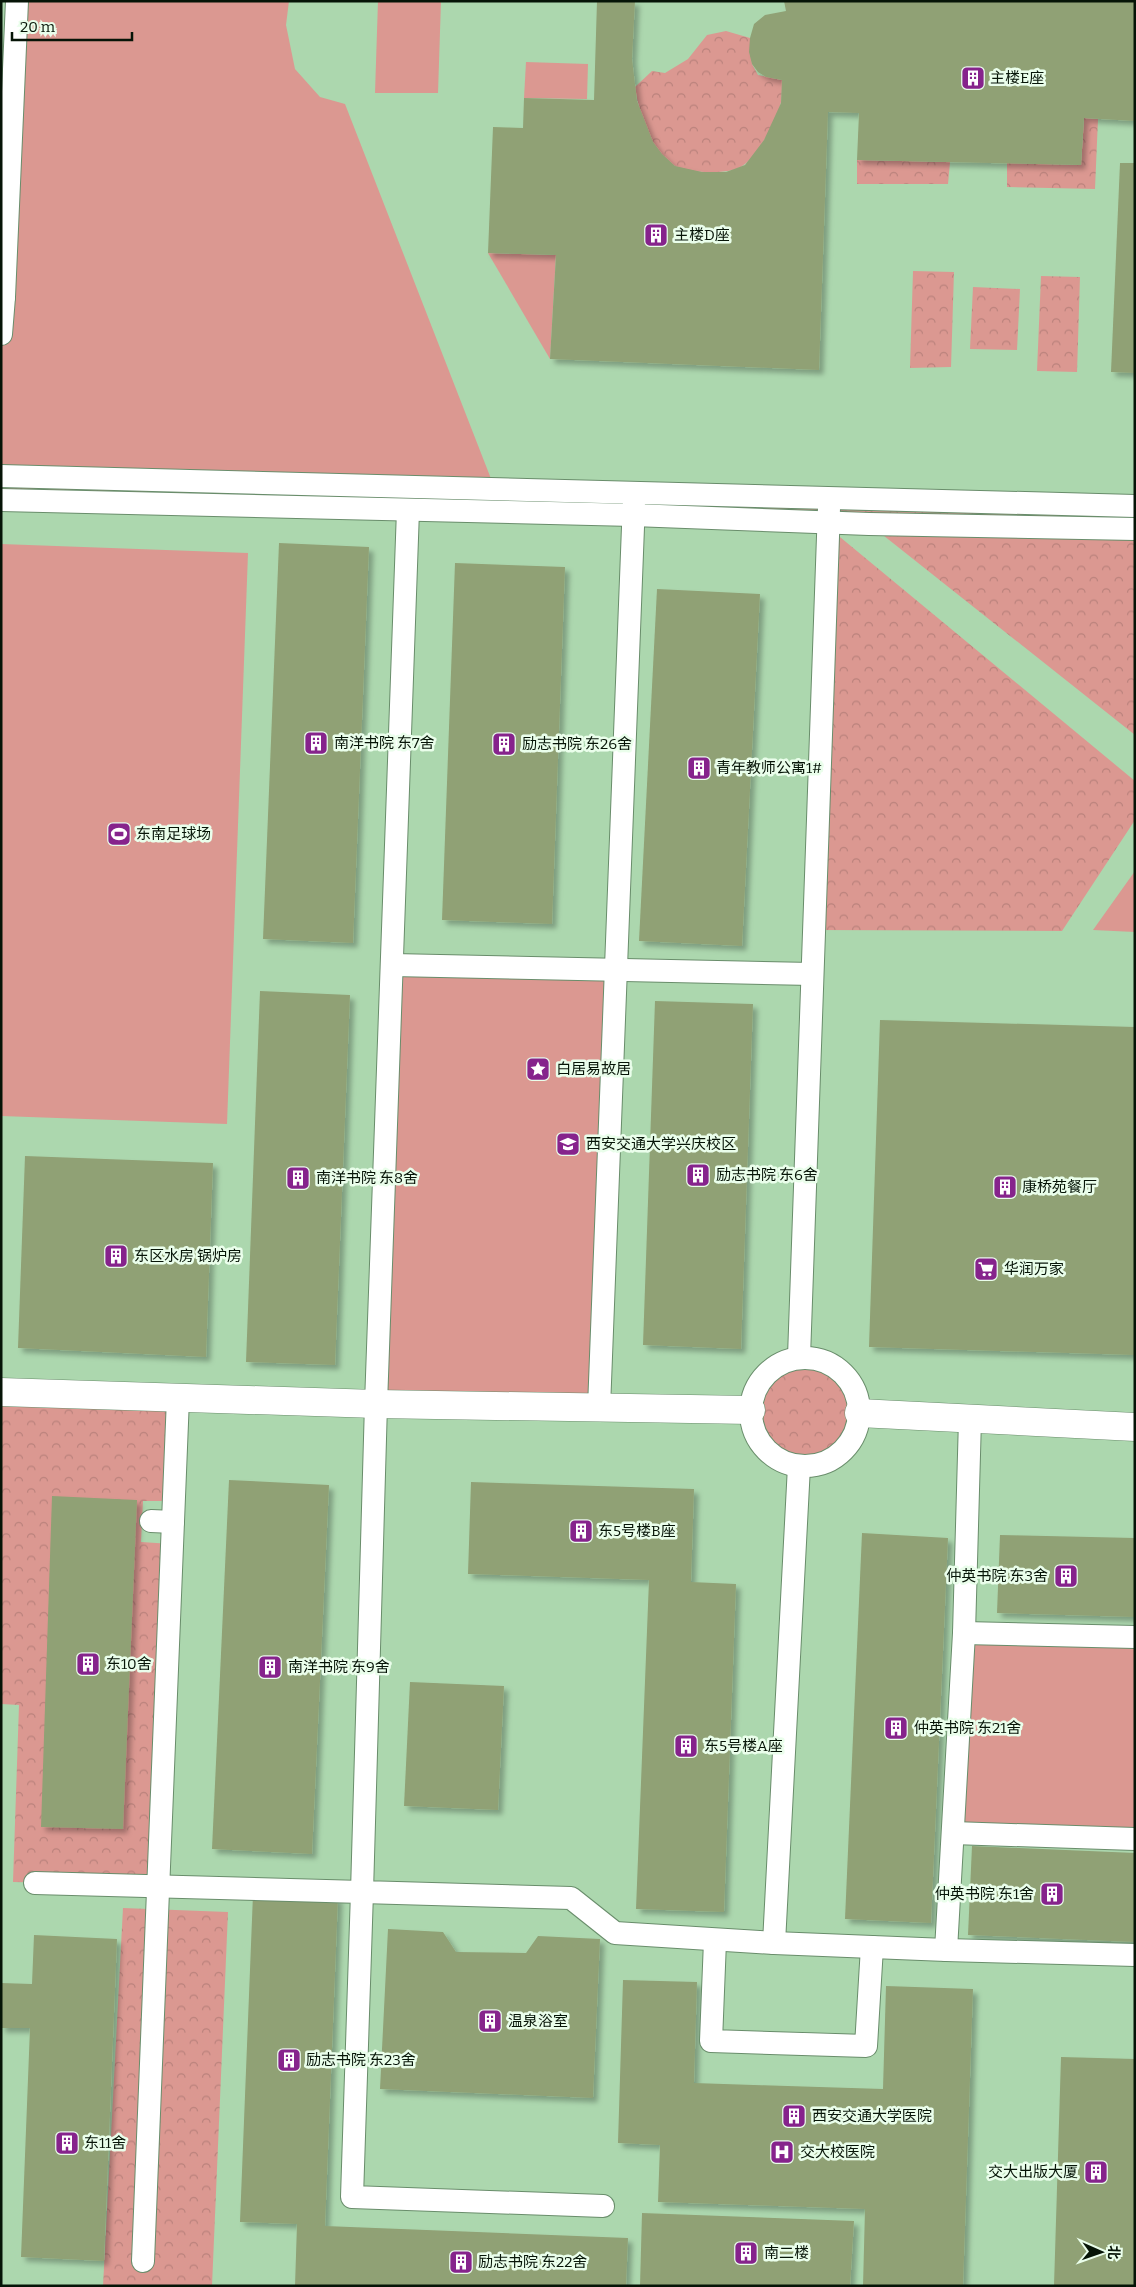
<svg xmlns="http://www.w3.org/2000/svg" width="1136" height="2287" font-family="Bitter,'Noto Sans SC',serif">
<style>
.built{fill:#acd7ae}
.green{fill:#db9891}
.forest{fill:url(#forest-crowns)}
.building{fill:#90a175;filter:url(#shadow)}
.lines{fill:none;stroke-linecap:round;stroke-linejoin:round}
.lane-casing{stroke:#698d6b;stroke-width:24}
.street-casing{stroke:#698d6b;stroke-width:29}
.lane{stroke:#fff;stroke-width:22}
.street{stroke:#fff;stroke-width:28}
.labels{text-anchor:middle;stroke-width:5;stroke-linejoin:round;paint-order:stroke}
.poi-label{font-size:15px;fill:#061407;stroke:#eafeeb;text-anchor:start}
</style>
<defs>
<pattern id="forest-crowns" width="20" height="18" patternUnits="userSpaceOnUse" patternTransform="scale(1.25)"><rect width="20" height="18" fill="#db9891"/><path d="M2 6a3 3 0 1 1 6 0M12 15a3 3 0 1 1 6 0" fill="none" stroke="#ba827c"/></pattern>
<filter id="shadow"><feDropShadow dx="4.5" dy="4.5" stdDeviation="2.5" flood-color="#0004"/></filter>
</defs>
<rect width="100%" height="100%" fill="#bce2bd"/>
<!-- built -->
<rect class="built" x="1" y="1" width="1134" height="2285"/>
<!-- green -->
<g class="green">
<polygon points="17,1 289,1 286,25 295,69 320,97 345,104 495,489 1,476 1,320"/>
<polygon points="378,1 441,1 438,93 375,93"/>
<polygon points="526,62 588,64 587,99 524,98"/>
<polygon points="488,253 556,255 550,359"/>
<polygon points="1,544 248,553 227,1124 1,1116"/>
<polygon points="1135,871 1135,932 1093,930"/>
<polygon points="393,965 615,970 599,1408 376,1404"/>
<polygon points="964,1633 1135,1637 1135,1839 953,1833"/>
</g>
<!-- forest -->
<g class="forest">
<path d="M726,31L750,38L752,64L758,75L782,80C782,87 782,95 781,102C777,120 759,153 745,164C735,172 721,172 709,172C699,172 684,171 675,166C651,154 638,110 635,87L652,71L665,73L688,59L707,35Z"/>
<polygon points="1084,118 1098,119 1095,189 1007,187 1007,163 1081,165"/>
<polygon points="857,160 950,162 948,184 857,184"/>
<polygon points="913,271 954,272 951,367 910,368"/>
<polygon points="1041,276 1080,277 1077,372 1037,371"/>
<polygon points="973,287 1020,289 1017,350 970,349"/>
<polygon points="1,476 1135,506 1135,735 869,524 823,523 1135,781 1135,820 1062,931 813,930 822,523 1,500"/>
<circle cx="805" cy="1412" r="54"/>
<polygon points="1,1392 178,1398 174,1501 143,1501 141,1542 172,1544 158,1885 13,1882 19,1705 1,1704"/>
<polygon points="123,1908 228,1912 212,2286 103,2286"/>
</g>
<!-- building -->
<g class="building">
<polygon points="597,1 635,1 632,59 637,101 653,142 662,154 675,166 702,172 726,172 745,165 764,140 781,103 782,80 766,77 758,72 752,64 749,52 750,38 754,24 765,15 786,11 784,1 1135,1 1135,121 1084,118 1081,165 857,160 859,113 828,112 819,370 550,359 556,255 488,253 493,127 523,128 524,98 594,100"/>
<polygon points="1120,163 1135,163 1135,373 1111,372"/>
<polygon points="279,543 369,547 353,943 263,939"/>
<polygon points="455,563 565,567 552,924 442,920"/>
<polygon points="657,589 760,594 742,946 639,941"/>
<polygon points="260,991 350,995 335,1365 246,1362"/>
<polygon points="655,1001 753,1004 741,1349 643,1345"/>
<polygon points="880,1020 1135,1027 1135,1355 869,1347"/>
<polygon points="25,1156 213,1163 206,1357 18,1348"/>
<polygon points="229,1480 329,1485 312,1854 212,1849"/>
<polygon points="471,1482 694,1489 691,1582 736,1584 724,1912 636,1909 649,1580 468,1574"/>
<polygon points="52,1496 137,1500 123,1829 41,1827"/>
<polygon points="862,1533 948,1538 931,1923 845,1919"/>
<polygon points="1000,1535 1135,1538 1135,1617 997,1613"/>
<polygon points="410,1682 504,1686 498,1810 404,1806"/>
<polygon points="972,1846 1135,1853 1135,1942 968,1935"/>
<polygon points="253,1894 338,1897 325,2226 628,2238 626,2286 295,2286 297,2224 240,2222"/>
<polygon points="388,1929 443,1932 456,1952 526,1953 538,1936 600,1939 593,2098 380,2089"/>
<polygon points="34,1935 117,1939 104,2261 21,2257 30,2028 1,2028 1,1983 32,1984"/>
<polygon points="623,1980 697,1982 694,2083 883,2089 886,1986 973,1989 963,2286 863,2286 865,2209 658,2202 660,2145 618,2143"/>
<polygon points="1061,2057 1135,2059 1135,2286 1054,2286"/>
<polygon points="642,2213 854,2221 850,2286 640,2286"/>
</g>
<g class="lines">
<!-- lane casing -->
<g class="lane-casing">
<g id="lane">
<polyline points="1,296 4,297 17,1"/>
<polyline points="1,334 4,297"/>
<polyline points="1,476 1135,506"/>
<polyline points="1,500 633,515 869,524 1135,529"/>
<polyline points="408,510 376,1404 362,1892 571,1898 615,1933 774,1943 799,1466"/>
<polyline points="393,965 812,974"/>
<polyline points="799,1357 829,508"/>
<circle cx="805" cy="1412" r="54"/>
<polyline points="599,1408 634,501"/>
<polyline points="151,1521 173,1522"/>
<polyline points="964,1633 1135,1637"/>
<polyline points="953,1833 1135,1839"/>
<polyline points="35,1883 362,1892 352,2197 603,2206"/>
<polyline points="715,1941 711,2041 866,2046 872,1947"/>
<polyline points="774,1943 946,1950 1135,1955"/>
<polyline points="946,1950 964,1633 970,1419"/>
<polyline points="143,2261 178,1398"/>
</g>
</g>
<!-- street casing -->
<g class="street-casing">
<g id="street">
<polyline points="1,1392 376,1404 751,1410"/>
<polyline points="859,1413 1135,1427"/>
</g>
</g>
<!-- lane -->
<use href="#lane" class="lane"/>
<!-- street -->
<use href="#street" class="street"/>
</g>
<!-- icons -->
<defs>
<g id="building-square" transform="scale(1.25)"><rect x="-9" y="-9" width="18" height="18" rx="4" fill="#86238c" stroke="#eafeeb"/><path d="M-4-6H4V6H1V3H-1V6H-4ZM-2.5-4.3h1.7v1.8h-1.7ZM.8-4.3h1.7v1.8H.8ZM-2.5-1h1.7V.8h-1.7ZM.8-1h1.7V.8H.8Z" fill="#fff"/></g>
<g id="stadium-square" transform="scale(1.25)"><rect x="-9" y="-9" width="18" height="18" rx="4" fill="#86238c" stroke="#eafeeb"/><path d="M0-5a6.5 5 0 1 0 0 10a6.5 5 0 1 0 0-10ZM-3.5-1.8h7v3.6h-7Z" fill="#fff"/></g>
<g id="sight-square" transform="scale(1.25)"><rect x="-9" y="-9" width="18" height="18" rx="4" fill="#86238c" stroke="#eafeeb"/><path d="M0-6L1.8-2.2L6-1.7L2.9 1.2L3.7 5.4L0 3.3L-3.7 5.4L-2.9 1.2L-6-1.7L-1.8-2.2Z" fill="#fff"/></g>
<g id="university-square" transform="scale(1.25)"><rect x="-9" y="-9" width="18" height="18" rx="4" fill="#86238c" stroke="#eafeeb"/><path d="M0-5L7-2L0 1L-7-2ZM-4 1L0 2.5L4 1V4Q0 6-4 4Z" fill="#fff"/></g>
<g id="supermarket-square" transform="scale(1.25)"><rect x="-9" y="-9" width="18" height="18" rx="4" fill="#86238c" stroke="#eafeeb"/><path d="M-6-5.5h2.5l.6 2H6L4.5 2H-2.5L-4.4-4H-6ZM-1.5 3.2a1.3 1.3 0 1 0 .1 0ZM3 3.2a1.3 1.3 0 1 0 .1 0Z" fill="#fff"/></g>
<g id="hospital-square" transform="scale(1.25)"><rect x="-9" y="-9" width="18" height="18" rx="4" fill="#86238c" stroke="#eafeeb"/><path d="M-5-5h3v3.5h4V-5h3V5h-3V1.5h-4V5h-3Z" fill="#fff"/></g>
</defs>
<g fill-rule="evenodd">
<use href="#building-square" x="973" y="78"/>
<use href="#building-square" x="656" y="235"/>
<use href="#building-square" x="316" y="743"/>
<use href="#building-square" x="504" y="744"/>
<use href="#building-square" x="699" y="768"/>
<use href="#stadium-square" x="119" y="834"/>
<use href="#sight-square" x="538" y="1069"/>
<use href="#university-square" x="568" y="1144"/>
<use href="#building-square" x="698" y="1175"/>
<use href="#building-square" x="298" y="1178"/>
<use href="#building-square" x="1005" y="1187"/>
<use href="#building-square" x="116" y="1256"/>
<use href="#supermarket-square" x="986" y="1269"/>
<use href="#building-square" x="581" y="1531"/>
<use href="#building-square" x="1066" y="1576"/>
<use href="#building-square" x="88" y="1664"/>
<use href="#building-square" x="270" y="1667"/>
<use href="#building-square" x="896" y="1728"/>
<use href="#building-square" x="686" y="1746"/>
<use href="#building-square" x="1052" y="1894"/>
<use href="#building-square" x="490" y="2021"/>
<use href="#building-square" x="289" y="2060"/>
<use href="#building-square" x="794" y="2116"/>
<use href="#building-square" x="67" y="2143"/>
<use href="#hospital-square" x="782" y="2152"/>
<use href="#building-square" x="1096" y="2172"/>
<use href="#building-square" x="746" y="2253"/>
<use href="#building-square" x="461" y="2262"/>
</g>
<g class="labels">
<!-- poi labels -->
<g class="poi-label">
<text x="990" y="83">主楼E座</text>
<text x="674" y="240">主楼D座</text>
<text x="334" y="748">南洋书院 东7舍</text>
<text x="522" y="749">励志书院 东26舍</text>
<text x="716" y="773">青年教师公寓1#</text>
<text x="136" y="839">东南足球场</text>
<text x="556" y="1074">白居易故居</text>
<text x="586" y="1149">西安交通大学兴庆校区</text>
<text x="716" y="1180">励志书院 东6舍</text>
<text x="316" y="1183">南洋书院 东8舍</text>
<text x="1022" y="1192">康桥苑餐厅</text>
<text x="134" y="1261">东区水房 锅炉房</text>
<text x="1004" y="1274">华润万家</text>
<text x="598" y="1536">东5号楼B座</text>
<text x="1048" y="1581" text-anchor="end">仲英书院 东3舍</text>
<text x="106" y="1669">东10舍</text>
<text x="288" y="1672">南洋书院 东9舍</text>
<text x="914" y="1733">仲英书院 东21舍</text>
<text x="704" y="1751">东5号楼A座</text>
<text x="1034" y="1899" text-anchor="end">仲英书院 东1舍</text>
<text x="508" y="2026">温泉浴室</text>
<text x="306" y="2065">励志书院 东23舍</text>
<text x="812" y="2121">西安交通大学医院</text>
<text x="84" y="2148">东11舍</text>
<text x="800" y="2157">交大校医院</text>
<text x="1078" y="2177" text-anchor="end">交大出版大厦</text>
<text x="764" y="2258">南二楼</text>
<text x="478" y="2267">励志书院 东22舍</text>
</g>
</g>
<!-- border -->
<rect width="1136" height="2287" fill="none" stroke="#061407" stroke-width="5"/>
<!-- north arrow -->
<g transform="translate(1101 2252) rotate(92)" stroke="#eafeeb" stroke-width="4" paint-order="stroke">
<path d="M0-4L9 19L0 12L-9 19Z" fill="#061407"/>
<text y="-8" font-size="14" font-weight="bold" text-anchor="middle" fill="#061407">北</text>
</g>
<!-- scale -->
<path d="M12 32v8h120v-8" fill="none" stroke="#061407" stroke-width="2.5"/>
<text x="20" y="32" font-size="15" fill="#061407" stroke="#eafeeb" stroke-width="4" paint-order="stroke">20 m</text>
</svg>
